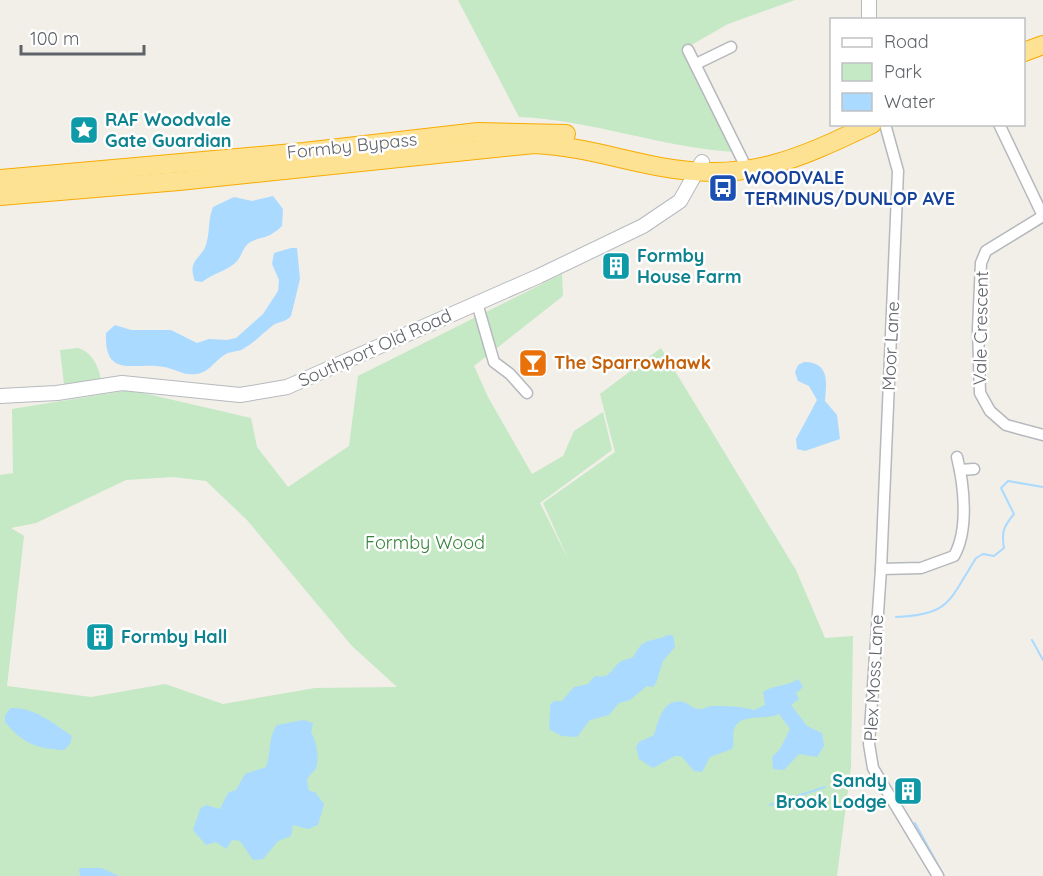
<svg xmlns="http://www.w3.org/2000/svg" width="1043" height="876" font-family="Quicksand,sans-serif">
<style>
.green{fill:#c5e8c5;fill-rule:evenodd}
.water{fill:#aadaff}
.lines{fill:none;stroke-linecap:round;stroke-linejoin:round}
.stream{stroke:#aadaff;stroke-width:2}
.street-casing{stroke:#b5b8bc;stroke-width:13}
.secondary-casing{stroke:#b6babf;stroke-width:16}
.highway-casing{stroke:#f9ab00;stroke-width:20}
.street{stroke:#fff;stroke-width:10}
.secondary{stroke:#fff;stroke-width:14}
.highway{stroke:#fde293;stroke-width:18}
.labels{text-anchor:middle;stroke-width:5;stroke-linejoin:round;paint-order:stroke}
.culture-label{font-size:18px;font-weight:bold;fill:#0d838f;stroke:#fff;text-anchor:start}
.street-label{font-size:18px;fill:#5f6368;stroke:#fff}
.transit-label{font-size:18px;font-weight:bold;fill:#164399;stroke:#fff;text-anchor:start}
.food-label{font-size:18px;font-weight:bold;fill:#c56008;stroke:#fff;text-anchor:start}
.park-label{font-size:18px;fill:#348238;stroke:#fff}
</style>
<rect width="100%" height="100%" fill="#f1efe8"/>
<!-- green -->
<g class="green">
<path d="M458,0H795L728,24L686,48L736,152C662,148 593,120 519,117Z"/>
<path d="M562,274L563,296L474,366L488,397L532,474L563,456L574,431L603,412L612,450L540,503L569,561L543,503L615,452L600,394L661,348L796,570L825,638L853,636L851,767L837,876H0V475L13,473L12,409L130,390L251,418L257,447L288,487L349,446L358,376ZM173,477L206,481L247,520L352,646L397,687L315,688L223,704L165,684L91,697L7,686L24,536L11,528L36,523L126,480Z"/>
<path d="M78,348C91,351 99,367 101,380L64,384L60,350Z"/>
</g>
<!-- water -->
<g class="water">
<path d="M273,196L283,209L282,226C266,241 262,235 249,243C242,248 242,257 235,263C226,271 212,274 202,282L195,281C186,258 204,259 207,241C210,229 208,220 213,207L234,197L252,201Z"/>
<path d="M291,248H297L300,279L291,316C285,323 278,321 272,326C262,334 254,343 243,349C238,352 231,351 226,354C215,360 209,373 196,374C185,376 175,369 164,367C135,361 104,380 106,333L115,325L131,330H171L197,343L209,339L227,340L236,338L263,314L278,291L279,280L272,264L274,253Z"/>
<path d="M804,362C829,362 827,381 825,401L837,415L840,439L805,451L797,449L796,439L817,400L809,386L798,381L795,372L798,365Z"/>
<path d="M668,635H673L675,647L663,661L656,683L653,687L647,686L630,700L619,703L609,715L590,720L577,737L562,736L550,730C548,722 551,714 550,705L554,701H562L574,687L588,684L595,676C611,679 610,670 620,662C624,659 630,660 634,656C644,636 651,643 668,635Z"/>
<path d="M798,679L803,687L796,693L799,699L791,705L807,726L822,733L824,746L817,757L799,754L784,770L773,769L772,757L780,749L790,729L779,714C767,721 740,712 734,729C732,736 735,742 732,749L710,757L702,772L694,771L681,756H675L653,768L639,759L636,747L639,742L654,735C659,720 663,695 686,703C690,705 694,709 699,709C704,710 707,706 712,706C726,706 740,706 754,710L765,705L763,692C775,684 787,687 798,679Z"/>
<path d="M11,708C35,707 54,724 72,736L70,744L64,750C37,749 22,743 5,722V715Z"/>
<path d="M304,720L313,723L311,732C316,740 320,759 316,768C313,773 309,774 307,781L309,791L315,792L324,804L318,825L308,829L293,825L291,836L278,841L263,859L253,860L240,841L232,840L226,849L216,842L206,845L193,830L200,809L206,805L220,809L228,793L236,790L245,774L266,767C271,754 268,737 277,725Z"/>
<polygon points="79,868 101,868 119,876 80,876"/>
</g>
<g class="lines">
<!-- stream -->
<g class="stream">
<path d="M896,617C950,615 949,601 976,558L983,554L994,556L1004,548C1001,532 1004,526 1014,514L1001,488L1008,481L1043,487"/>
<polyline points="1032,640 1043,660"/>
<polyline points="770,805 825,787"/>
<polyline points="915,823 944,876"/>
</g>
<!-- street casing -->
<g class="street-casing">
<g id="street">
<polyline points="688,50 743,161"/>
<polyline points="696,64 731,47"/>
<polyline points="885,124 898,171 881,569 869,744 873,768 938,876"/>
<polyline points="999,124 1043,216"/>
<polyline points="1043,216 986,251 981,263 978,329 980,393 990,411 1006,425 1043,435"/>
<polyline points="477,303 494,362 510,374 527,393"/>
<polyline points="960,470 974,469"/>
<path d="M881,569L921,568L954,556C969,530 964,485 957,457"/>
</g>
</g>
<!-- secondary casing -->
<g class="secondary-casing">
<g id="secondary">
<polyline points="869,20 869,0"/>
<polyline points="0,396 57,393 122,383 240,395 287,387 539,276 643,226 680,201 702,162"/>
</g>
</g>
<!-- highway casing -->
<g class="highway-casing">
<g id="highway">
<polyline points="1024,52 1043,45"/>
<polyline points="0,179 304,152 478,132 566,134"/>
<path d="M0,196L179,181L534,144C579,146 618,159 661,167C747,183 796,160 872,124"/>
</g>
</g>
<!-- street -->
<use href="#street" class="street"/>
<!-- secondary -->
<use href="#secondary" class="secondary"/>
<!-- highway -->
<use href="#highway" class="highway"/>
</g>
<!-- icons -->
<defs>
<g id="sight-square" transform="scale(1.5)"><rect x="-9" y="-9" width="18" height="18" rx="4" fill="#0f9aa8" stroke="#fff"/><path d="M0-6L1.8-2.2L6-1.7L2.9 1.2L3.7 5.4L0 3.3L-3.7 5.4L-2.9 1.2L-6-1.7L-1.8-2.2Z" fill="#fff"/></g>
<g id="bus-square" transform="scale(1.5)"><rect x="-9" y="-9" width="18" height="18" rx="4" fill="#1a4fb4" stroke="#fff"/><path d="M-5-6H5V4H4V6H2V4H-2V6H-4V4H-5ZM-3.5-4V0h7V-4ZM-3.5 1.2v1.5H-2V1.2ZM2 1.2v1.5H3.5V1.2Z" fill="#fff"/></g>
<g id="building-square" transform="scale(1.5)"><rect x="-9" y="-9" width="18" height="18" rx="4" fill="#0f9aa8" stroke="#fff"/><path d="M-4-6H4V6H1V3H-1V6H-4ZM-2.5-4.3h1.7v1.8h-1.7ZM.8-4.3h1.7v1.8H.8ZM-2.5-1h1.7V.8h-1.7ZM.8-1h1.7V.8H.8Z" fill="#fff"/></g>
<g id="bar-square" transform="scale(1.5)"><rect x="-9" y="-9" width="18" height="18" rx="4" fill="#e8710a" stroke="#fff"/><path d="M-6-5H6L.8 .8V4.5H3.5V6h-7V4.5H-.8V.8Z" fill="#fff"/></g>
</defs>
<g fill-rule="evenodd">
<use href="#sight-square" x="84" y="130"/>
<use href="#bus-square" x="723" y="188"/>
<use href="#building-square" x="616" y="266"/>
<use href="#bar-square" x="533" y="363"/>
<use href="#building-square" x="100" y="637"/>
<use href="#building-square" x="908" y="791"/>
</g>
<g class="labels">
<!-- culture labels -->
<g class="culture-label">
<text x="105" y="126">RAF Woodvale<tspan x="105" dy="21">Gate Guardian</tspan></text>
<text x="637" y="262">Formby<tspan x="637" dy="21">House Farm</tspan></text>
<text x="121" y="643">Formby Hall</text>
<text x="887" y="787" text-anchor="end">Sandy<tspan x="887" dy="21">Brook Lodge</tspan></text>
</g>
<!-- street labels -->
<g class="street-label">
<text transform="translate(352 146) rotate(-6)" y="6">Formby Bypass</text>
<text transform="translate(981 328) rotate(-89)" y="6">Vale Crescent</text>
<text transform="translate(891 346) rotate(-87)" y="6">Moor Lane</text>
<text transform="translate(375 348) rotate(-24)" y="6">Southport Old Road</text>
<text transform="translate(874 678) rotate(-87)" y="6">Plex Moss Lane</text>
</g>
<!-- transit labels -->
<g class="transit-label">
<text x="744" y="184">WOODVALE<tspan x="744" dy="21">TERMINUS/DUNLOP AVE</tspan></text>
</g>
<!-- food labels -->
<g class="food-label">
<text x="554" y="369">The Sparrowhawk</text>
</g>
<!-- park labels -->
<g class="park-label">
<text x="425" y="549">Formby Wood</text>
</g>
</g>
<!-- legend -->
<rect x="830" y="18" width="195" height="108" fill="#ffffff" stroke="#bfc1c3" stroke-width="1.5"/>
<rect x="842" y="38" width="30" height="9" fill="#ffffff" stroke="#bfc1c3" stroke-width="1.5"/>
<text x="884" y="48" font-size="18" fill="#5f6368">Road</text>
<rect x="842" y="63" width="30" height="18" fill="#c5e8c5" stroke="#bfc1c3" stroke-width="1.5"/>
<text x="884" y="78" font-size="18" fill="#5f6368">Park</text>
<rect x="842" y="93" width="30" height="18" fill="#aadaff" stroke="#bfc1c3" stroke-width="1.5"/>
<text x="884" y="108" font-size="18" fill="#5f6368">Water</text>
<!-- scale -->
<path d="M21 45v9h123v-9" fill="none" stroke="#5f6368" stroke-width="3"/>
<text x="30" y="45" font-size="18" fill="#5f6368" stroke="#ffffff" stroke-width="4.5" paint-order="stroke">100 m</text>
</svg>
